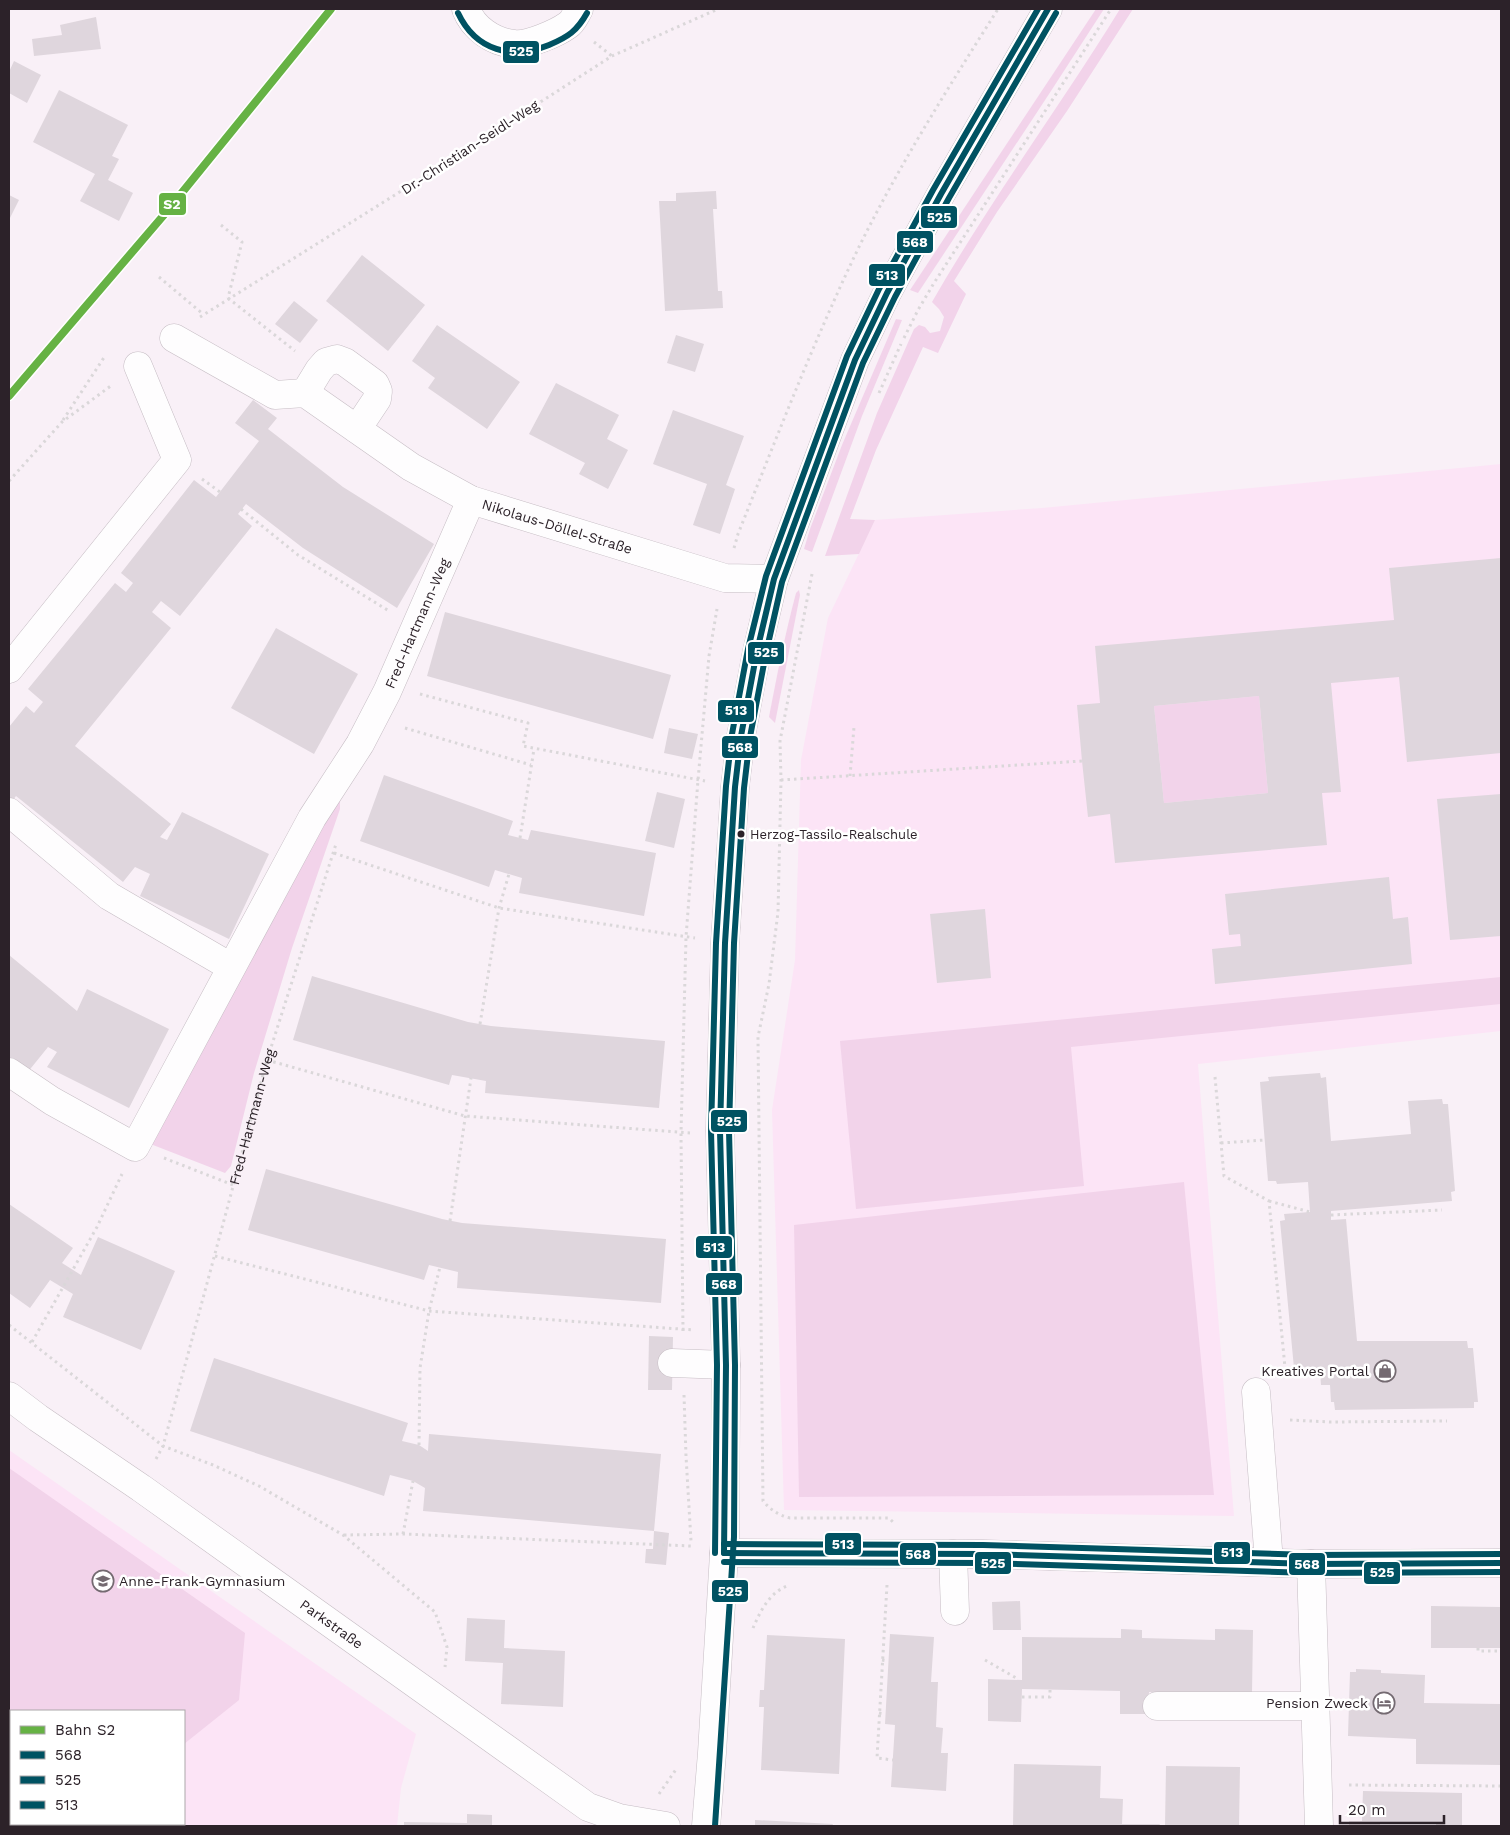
<svg xmlns="http://www.w3.org/2000/svg" width="1510" height="1835" font-family="'Work Sans',sans-serif">
<style>
.built{fill:#fce4f6;fill-rule:evenodd}
.green{fill:#f2d3ea}
.building{fill:#dfd6dd;fill-rule:evenodd}
.lines{fill:none;stroke-linecap:round;stroke-linejoin:round}
.minor-casing{stroke:#c6bdc4;stroke-width:29}
.path{stroke:#dad7d9;stroke-width:3;stroke-dasharray:2.5 4;stroke-linecap:butt}
.minor{stroke:#fefdfe;stroke-width:28}
.bus-1-casing{stroke:#fff;stroke-width:10}
.bus-2-casing{stroke:#fff;stroke-width:10}
.bus-3-casing{stroke:#fff;stroke-width:10}
.bus-1{stroke:#005262;stroke-width:6}
.bus-2{stroke:#005262;stroke-width:6}
.bus-3{stroke:#005262;stroke-width:6}
.rail-1-casing{stroke:#fff;stroke-width:11}
.rail-1{stroke:#66b244;stroke-width:8}
.bus-dot{fill:#2c2229;stroke:#fff;stroke-width:2}
.labels{text-anchor:middle;stroke-width:5;stroke-linejoin:round;paint-order:stroke}
.bus-label{font-size:13px;fill:#2c2229;stroke:#fff;text-anchor:start}
.street-label{font-size:14px;fill:#2c2229;stroke:#fff}
.poi-label{font-size:14px;fill:#2c2229;stroke:#fff;text-anchor:end}
.line-badge{stroke:#fff;stroke-width:2}
.badge-label{font-size:14px;text-anchor:middle;font-weight:bold;fill:#fff}
</style>
<rect width="100%" height="100%" fill="#f9f0f7"/>
<!-- built -->
<g class="built">
<polygon points="1501,464 1501,1031 1198,1064 1234,1516 784,1510 772,1110 795,960 801,760 828,618 875,520 1042,508"/>
<path d="M9,1450L416,1734L401,1788L397,1826H9ZM11,1711H184V1824H11Z"/>
</g>
<!-- green -->
<g class="green">
<polygon points="1096,9 1104,9 1051,91 918,293 910,290"/>
<path d="M1120,9H1133L1067,111L997,212L954,281L966,294L938,353L923,347L876,450L850,519L875,520L859,554L825,556L877,413L914,329L919,325L925,327L930,333L940,331L944,317L939,309L932,302C990,201 1059,108 1120,9Z"/>
<polygon points="896,319 902,320 862,416 812,552 804,549 810,529 842,445"/>
<path d="M799,590L800,595L775,723L769,717C777,675 785,634 796,593Z"/>
<polygon points="1259,696 1268,793 1164,803 1154,706"/>
<polygon points="335,797 340,801 340,809 292,948 254,1073 231,1166 225,1173 153,1145 150,1141"/>
<polygon points="1501,977 1501,1004 1071,1047 1084,1186 856,1209 840,1041"/>
<polygon points="1184,1182 1214,1495 799,1497 794,1225"/>
<polygon points="9,1468 245,1633 239,1700 184,1744 184,1711 11,1711 11,1824 82,1824 79,1826 9,1826"/>
</g>
<!-- building -->
<g class="building">
<polygon points="96,17 101,49 34,56 32,39 62,35 60,25"/>
<polygon points="14,61 41,75 27,103 9,93 9,72"/>
<polygon points="59,90 128,125 112,156 119,159 108,180 133,193 119,221 80,201 95,174 33,142"/>
<polygon points="716,191 717,209 713,209 718,291 722,291 723,308 665,311 659,201 676,201 676,193"/>
<polygon points="9,195 19,200 9,220"/>
<polygon points="362,255 425,305 388,351 326,301"/>
<polygon points="294,301 318,320 300,343 275,324"/>
<polygon points="437,325 520,382 487,429 428,388 435,378 412,361"/>
<polygon points="676,335 704,344 695,372 667,363"/>
<polygon points="556,383 619,415 607,439 628,450 608,489 579,474 585,463 529,434"/>
<polygon points="253,400 277,418 268,429 343,487 434,544 397,608 303,548 246,504 238,514 252,526 180,616 161,601 152,612 171,628 75,746 171,824 160,837 167,840 182,812 269,854 229,939 140,896 150,874 135,867 123,882 16,796 9,805 9,727 26,706 34,713 43,702 28,689 115,583 126,592 133,583 121,573 194,480 216,497 259,441 235,423"/>
<polygon points="673,410 744,436 726,485 735,489 720,534 693,525 707,484 653,464"/>
<path d="M1501,558V753L1407,762L1399,677L1331,683L1341,792L1322,793L1327,845L1115,863L1110,814L1088,817L1082,761L1077,705L1100,703L1095,646L1394,620L1389,568ZM1259,696L1268,793L1164,803L1154,706Z"/>
<polygon points="445,612 671,675 653,739 427,676"/>
<polygon points="276,628 358,674 314,754 231,708"/>
<polygon points="669,728 698,734 692,759 664,753"/>
<polygon points="384,775 513,821 508,835 528,840 531,830 656,853 644,916 519,893 522,878 495,870 489,887 360,841"/>
<polygon points="657,792 685,799 674,848 645,841"/>
<polygon points="1501,794 1501,936 1450,940 1437,799"/>
<polygon points="1389,877 1393,919 1408,917 1412,964 1215,984 1212,949 1241,946 1240,934 1229,935 1225,894"/>
<polygon points="985,909 991,978 937,983 930,914"/>
<polygon points="9,955 77,1011 87,989 169,1029 129,1108 47,1067 57,1052 48,1047 27,1073 9,1058"/>
<polygon points="312,976 468,1022 491,1026 665,1041 659,1108 485,1093 486,1081 452,1075 449,1085 293,1040"/>
<polygon points="1320,1073 1321,1078 1326,1077 1331,1141 1411,1134 1408,1101 1442,1099 1443,1104 1448,1104 1455,1191 1451,1192 1452,1201 1331,1211 1331,1220 1346,1219 1357,1341 1467,1341 1468,1348 1473,1348 1478,1402 1474,1402 1474,1408 1335,1410 1334,1402 1331,1402 1330,1385 1321,1385 1320,1371 1301,1372 1301,1367 1294,1368 1280,1221 1285,1220 1284,1214 1310,1212 1308,1182 1277,1184 1276,1181 1268,1181 1260,1082 1269,1081 1268,1077"/>
<polygon points="266,1169 442,1219 462,1223 666,1239 661,1303 457,1288 458,1272 429,1265 424,1280 248,1230"/>
<polygon points="9,1204 73,1248 62,1263 81,1275 98,1237 175,1271 141,1350 63,1317 73,1294 50,1280 30,1308 9,1293"/>
<polygon points="649,1336 673,1337 672,1390 648,1390"/>
<polygon points="214,1358 408,1423 402,1441 419,1445 428,1451 429,1434 661,1454 654,1531 423,1511 425,1488 413,1481 390,1475 384,1496 190,1431"/>
<polygon points="654,1531 669,1533 666,1565 645,1563 646,1549 653,1549"/>
<polygon points="1020,1601 1021,1630 993,1630 992,1602"/>
<polygon points="1431,1606 1501,1607 1501,1648 1431,1648"/>
<polygon points="467,1618 505,1620 504,1648 565,1651 563,1707 501,1704 503,1663 465,1661"/>
<polygon points="1121,1629 1142,1630 1142,1638 1215,1640 1215,1629 1253,1630 1252,1693 1149,1692 1148,1714 1120,1714 1120,1691 1022,1689 1021,1722 988,1721 988,1679 1022,1680 1022,1637 1121,1638"/>
<polygon points="890,1634 934,1637 931,1682 938,1682 936,1727 943,1728 941,1753 948,1753 946,1791 891,1787 895,1725 885,1724"/>
<polygon points="767,1635 845,1639 839,1774 761,1770 764,1707 759,1707 760,1690 764,1690"/>
<polygon points="1356,1669 1381,1670 1381,1673 1425,1675 1424,1703 1501,1704 1501,1765 1416,1764 1416,1739 1348,1736 1350,1672 1356,1672"/>
<polygon points="1014,1764 1101,1766 1100,1798 1123,1799 1122,1824 1160,1824 1159,1826 1013,1826"/>
<polygon points="1166,1766 1240,1767 1239,1826 1165,1826"/>
<polygon points="1363,1791 1462,1793 1462,1826 1436,1826 1436,1823 1380,1822 1380,1826 1349,1826 1349,1821 1362,1821"/>
<polygon points="467,1814 492,1815 492,1826 404,1826 404,1822 467,1823"/>
<polygon points="755,1820 833,1824 832,1826 755,1826"/>
</g>
<g class="lines">
<!-- minor casing -->
<g class="minor-casing">
<g id="minor">
<path d="M466,9C473,28 493,42 514,44C527,46 557,33 568,25C573,22 576,14 579,9"/>
<path id="s2" d="M174,338L275,395L305,393L411,467L471,500L725,578L774,579"/>
<polyline points="305,393 319,370 326,362 337,359 345,362 375,384 378,391 377,399 357,429"/>
<polyline points="9,669 177,460 138,366"/>
<polyline points="9,812 109,896 231,967"/>
<path id="s3" d="M9,1072L52,1101L135,1147L312,818L360,744L387,692L471,500"/>
<polyline points="672,1363 726,1365"/>
<polyline points="1256,1392 1269,1562"/>
<path id="s4" d="M9,1396L38,1418L141,1488L588,1807L619,1818L666,1826"/>
<polyline points="724,1553 983,1554 1311,1564 1501,1563"/>
<polyline points="953,1554 955,1611"/>
<polyline points="1311,1564 1319,1826"/>
<polyline points="1157,1706 1314,1706"/>
<polyline points="706,1826 712,1753 725,1537 726,1365 720,1131 725,943 735,787 741,736 757,651 774,579 855,360 887,293 941,194 1048,9"/>
</g>
</g>
<!-- path -->
<g class="path">
<polyline points="594,42 612,56"/>
<polyline points="221,225 242,242 228,298"/>
<polyline points="159,277 203,314"/>
<polyline points="228,298 295,351"/>
<polyline points="200,317 422,178 612,56 718,9"/>
<polyline points="904,338 918,310 934,283 1111,9"/>
<polyline points="879,393 901,344"/>
<polyline points="63,420 105,356"/>
<polyline points="202,479 220,492"/>
<polyline points="9,481 62,422 112,385"/>
<polyline points="241,509 298,555 389,611"/>
<path d="M734,548L738,534C776,439 813,343 857,251C898,167 948,88 998,9"/>
<path d="M812,574L780,741L781,780L778,912L769,984L758,1037L763,1501C771,1510 778,1515 790,1518H889L893,1522"/>
<polyline points="420,694 528,723 523,746 705,781"/>
<polyline points="405,728 531,765"/>
<polyline points="850,776 854,727"/>
<polyline points="781,780 1082,761"/>
<polyline points="520,838 534,749"/>
<polyline points="334,853 499,908 695,938"/>
<polyline points="480,1024 499,908 509,874"/>
<polyline points="267,1060 465,1116 690,1133"/>
<polyline points="1215,1077 1224,1176 1269,1201 1286,1378"/>
<polyline points="1221,1143 1265,1140"/>
<polyline points="164,1158 233,1185"/>
<polyline points="1269,1201 1310,1212"/>
<polyline points="1331,1215 1442,1210"/>
<polyline points="450,1221 471,1078"/>
<polyline points="215,1256 429,1311 694,1330"/>
<polyline points="9,1325 163,1446 213,1465 259,1486 343,1535 435,1612 447,1647 445,1667"/>
<polyline points="683,1331 681,1133 686,937 698,780 709,656 717,609"/>
<polyline points="32,1342 97,1227 122,1174"/>
<polyline points="684,1395 686,1456 691,1541"/>
<polyline points="1290,1420 1330,1422 1447,1421"/>
<polyline points="419,1445 420,1368 429,1311 440,1267"/>
<path id="s1" d="M156,1459L163,1446L173,1410L267,1060L336,844"/>
<polyline points="403,1534 413,1481"/>
<polyline points="344,1535 403,1534 691,1546"/>
<polyline points="887,1585 877,1758 893,1760"/>
<path d="M753,1628C760,1612 769,1593 787,1586"/>
<polyline points="1478,1648 1478,1651 1501,1651"/>
<polyline points="882,1660 888,1661"/>
<polyline points="985,1660 1018,1679"/>
<polyline points="1022,1697 1050,1697 1050,1690"/>
<polyline points="879,1713 885,1714"/>
<polyline points="1349,1785 1501,1786"/>
<polyline points="659,1794 677,1768"/>
</g>
<!-- minor -->
<use href="#minor" class="minor"/>
<!-- bus-1 casing -->
<g class="bus-1-casing">
<g id="bus-1">
<polyline points="724,1553 726,1365 720,1131 725,943 735,787 741,736 757,651 774,579 855,360 887,293 941,194 1048,9"/>
<polyline points="724,1553 983,1554 1311,1564 1501,1563"/>
</g>
</g>
<!-- bus-2 casing -->
<g class="bus-2-casing">
<g id="bus-2">
<path d="M458,13C476,51 512,60 549,45C568,37 577,31 587,13"/>
<polyline points="724,1562 983,1563 1311,1573 1501,1572"/>
<polyline points="715,1826 734,1537 735,1365 729,1131 734,943 744,788 750,737 766,653 782,582 863,363 895,297 949,198 1056,13"/>
</g>
</g>
<!-- bus-3 casing -->
<g class="bus-3-casing">
<g id="bus-3">
<polyline points="724,1544 983,1545 1311,1555 1501,1554"/>
<polyline points="715,1553 717,1365 711,1131 716,943 726,786 732,734 748,649 766,576 847,356 879,289 933,190 1038,9"/>
</g>
</g>
<!-- bus-1 -->
<use href="#bus-1" class="bus-1"/>
<!-- bus-2 -->
<use href="#bus-2" class="bus-2"/>
<!-- bus-3 -->
<use href="#bus-3" class="bus-3"/>
<!-- rail-1 casing -->
<g class="rail-1-casing">
<polyline id="rail-1" points="9,396 163,216 331,9"/>
</g>
<!-- rail-1 -->
<use href="#rail-1" class="rail-1"/>
</g>
<!-- icons -->
<defs>
<g id="shop-ring" transform="scale(1.125)"><circle r="9.5" fill="#fff" stroke="#746a71" stroke-width="1.5"/><path d="M-5-2.5h2.3a2.7 3.5 0 0 1 5.4 0H5L5.5 6h-11ZM-1.5-2.5h3a1.5 2.3 0 0 0-3 0Z" fill="#746a71"/></g>
<g id="school-ring" transform="scale(1.125)"><circle r="9.5" fill="#fff" stroke="#746a71" stroke-width="1.5"/><path d="M0-5L7-2L0 1L-7-2ZM-4 1L0 2.5L4 1V4Q0 6-4 4Z" fill="#746a71"/></g>
<g id="hotel-ring" transform="scale(1.125)"><circle r="9.5" fill="#fff" stroke="#746a71" stroke-width="1.5"/><path d="M-6-4.5h1.5V1H6V5H4.5V3h-9V5H-6ZM-4 0a1.8 1.8 0 1 1 3.6 0ZM.5 0V-2.5h3Q6-2.5 6 0Z" fill="#746a71"/></g>
</defs>
<g fill-rule="evenodd">
<use href="#shop-ring" x="1385" y="1371"/>
<use href="#school-ring" x="103" y="1581"/>
<use href="#hotel-ring" x="1384" y="1703"/>
</g>
<!-- markers -->
<circle class="bus-dot" cx="741" cy="834" r="4.5"/>
<g class="labels">
<!-- bus labels -->
<g class="bus-label">
<text x="750" y="839">Herzog-Tassilo-Realschule</text>
</g>
<!-- street labels -->
<g class="street-label">
<text transform="translate(470 147) rotate(-33)" y="5">Dr.-Christian-Seidl-Weg</text>
<text dy="5" stroke="none"><textPath href="#s2" startOffset="434">Nikolaus-Döllel-Straße</textPath></text>
<text dy="5" stroke="none"><textPath href="#s3" startOffset="742">Fred-Hartmann-Weg</textPath></text>
<text dy="5" stroke="none"><textPath href="#s1" startOffset="356">Fred-Hartmann-Weg</textPath></text>
<text dy="5" stroke="none"><textPath href="#s4" startOffset="395">Parkstraße</textPath></text>
</g>
<!-- poi labels -->
<g class="poi-label">
<text x="1369" y="1376">Kreatives Portal</text>
<text x="119" y="1586" text-anchor="start">Anne-Frank-Gymnasium</text>
<text x="1368" y="1708">Pension Zweck</text>
</g>
</g>
<g class="line-badge">
<rect x="502" y="40" width="38" height="24" rx="5" fill="#005262"/>
<rect x="158" y="192" width="29" height="24" rx="5" fill="#66b244"/>
<rect x="920" y="205" width="38" height="24" rx="5" fill="#005262"/>
<rect x="896" y="230" width="38" height="24" rx="5" fill="#005262"/>
<rect x="868" y="263" width="38" height="24" rx="5" fill="#005262"/>
<rect x="747" y="641" width="38" height="24" rx="5" fill="#005262"/>
<rect x="717" y="699" width="38" height="24" rx="5" fill="#005262"/>
<rect x="721" y="735" width="38" height="24" rx="5" fill="#005262"/>
<rect x="710" y="1109" width="38" height="24" rx="5" fill="#005262"/>
<rect x="695" y="1235" width="38" height="24" rx="5" fill="#005262"/>
<rect x="705" y="1272" width="38" height="24" rx="5" fill="#005262"/>
<rect x="824" y="1532" width="38" height="24" rx="5" fill="#005262"/>
<rect x="1213" y="1541" width="38" height="24" rx="5" fill="#005262"/>
<rect x="899" y="1542" width="38" height="24" rx="5" fill="#005262"/>
<rect x="974" y="1551" width="38" height="24" rx="5" fill="#005262"/>
<rect x="1288" y="1552" width="38" height="24" rx="5" fill="#005262"/>
<rect x="1363" y="1561" width="38" height="24" rx="5" fill="#005262"/>
<rect x="711" y="1579" width="38" height="24" rx="5" fill="#005262"/>
</g>
<g class="badge-label">
<text x="521" y="56">525</text>
<text x="172" y="209">S2</text>
<text x="939" y="222">525</text>
<text x="915" y="247">568</text>
<text x="887" y="280">513</text>
<text x="766" y="657">525</text>
<text x="736" y="715">513</text>
<text x="740" y="752">568</text>
<text x="729" y="1126">525</text>
<text x="714" y="1252">513</text>
<text x="724" y="1289">568</text>
<text x="843" y="1549">513</text>
<text x="1232" y="1557">513</text>
<text x="918" y="1559">568</text>
<text x="993" y="1568">525</text>
<text x="1307" y="1569">568</text>
<text x="1382" y="1577">525</text>
<text x="730" y="1596">525</text>
</g>
<!-- border -->
<rect width="1510" height="1835" fill="none" stroke="#2c2229" stroke-width="20"/>
<!-- legend -->
<rect x="10" y="1710" width="175" height="115" fill="#ffffff" stroke="#aba7a9"/>
<rect x="20" y="1726" width="25" height="8" fill="#66b244" stroke="#aba7a9"/>
<text x="55" y="1735" font-size="15" fill="#2c2229">Bahn S2</text>
<rect x="20" y="1751" width="25" height="8" fill="#005262" stroke="#aba7a9"/>
<text x="55" y="1760" font-size="15" fill="#2c2229">568</text>
<rect x="20" y="1776" width="25" height="8" fill="#005262" stroke="#aba7a9"/>
<text x="55" y="1785" font-size="15" fill="#2c2229">525</text>
<rect x="20" y="1801" width="25" height="8" fill="#005262" stroke="#aba7a9"/>
<text x="55" y="1810" font-size="15" fill="#2c2229">513</text>
<!-- scale -->
<path d="M1340 1815v8h104v-8" fill="none" stroke="#2c2229" stroke-width="2.5"/>
<text x="1348" y="1815" font-size="15" fill="#2c2229" stroke="#ffffff" stroke-width="4" paint-order="stroke">20 m</text>
</svg>
